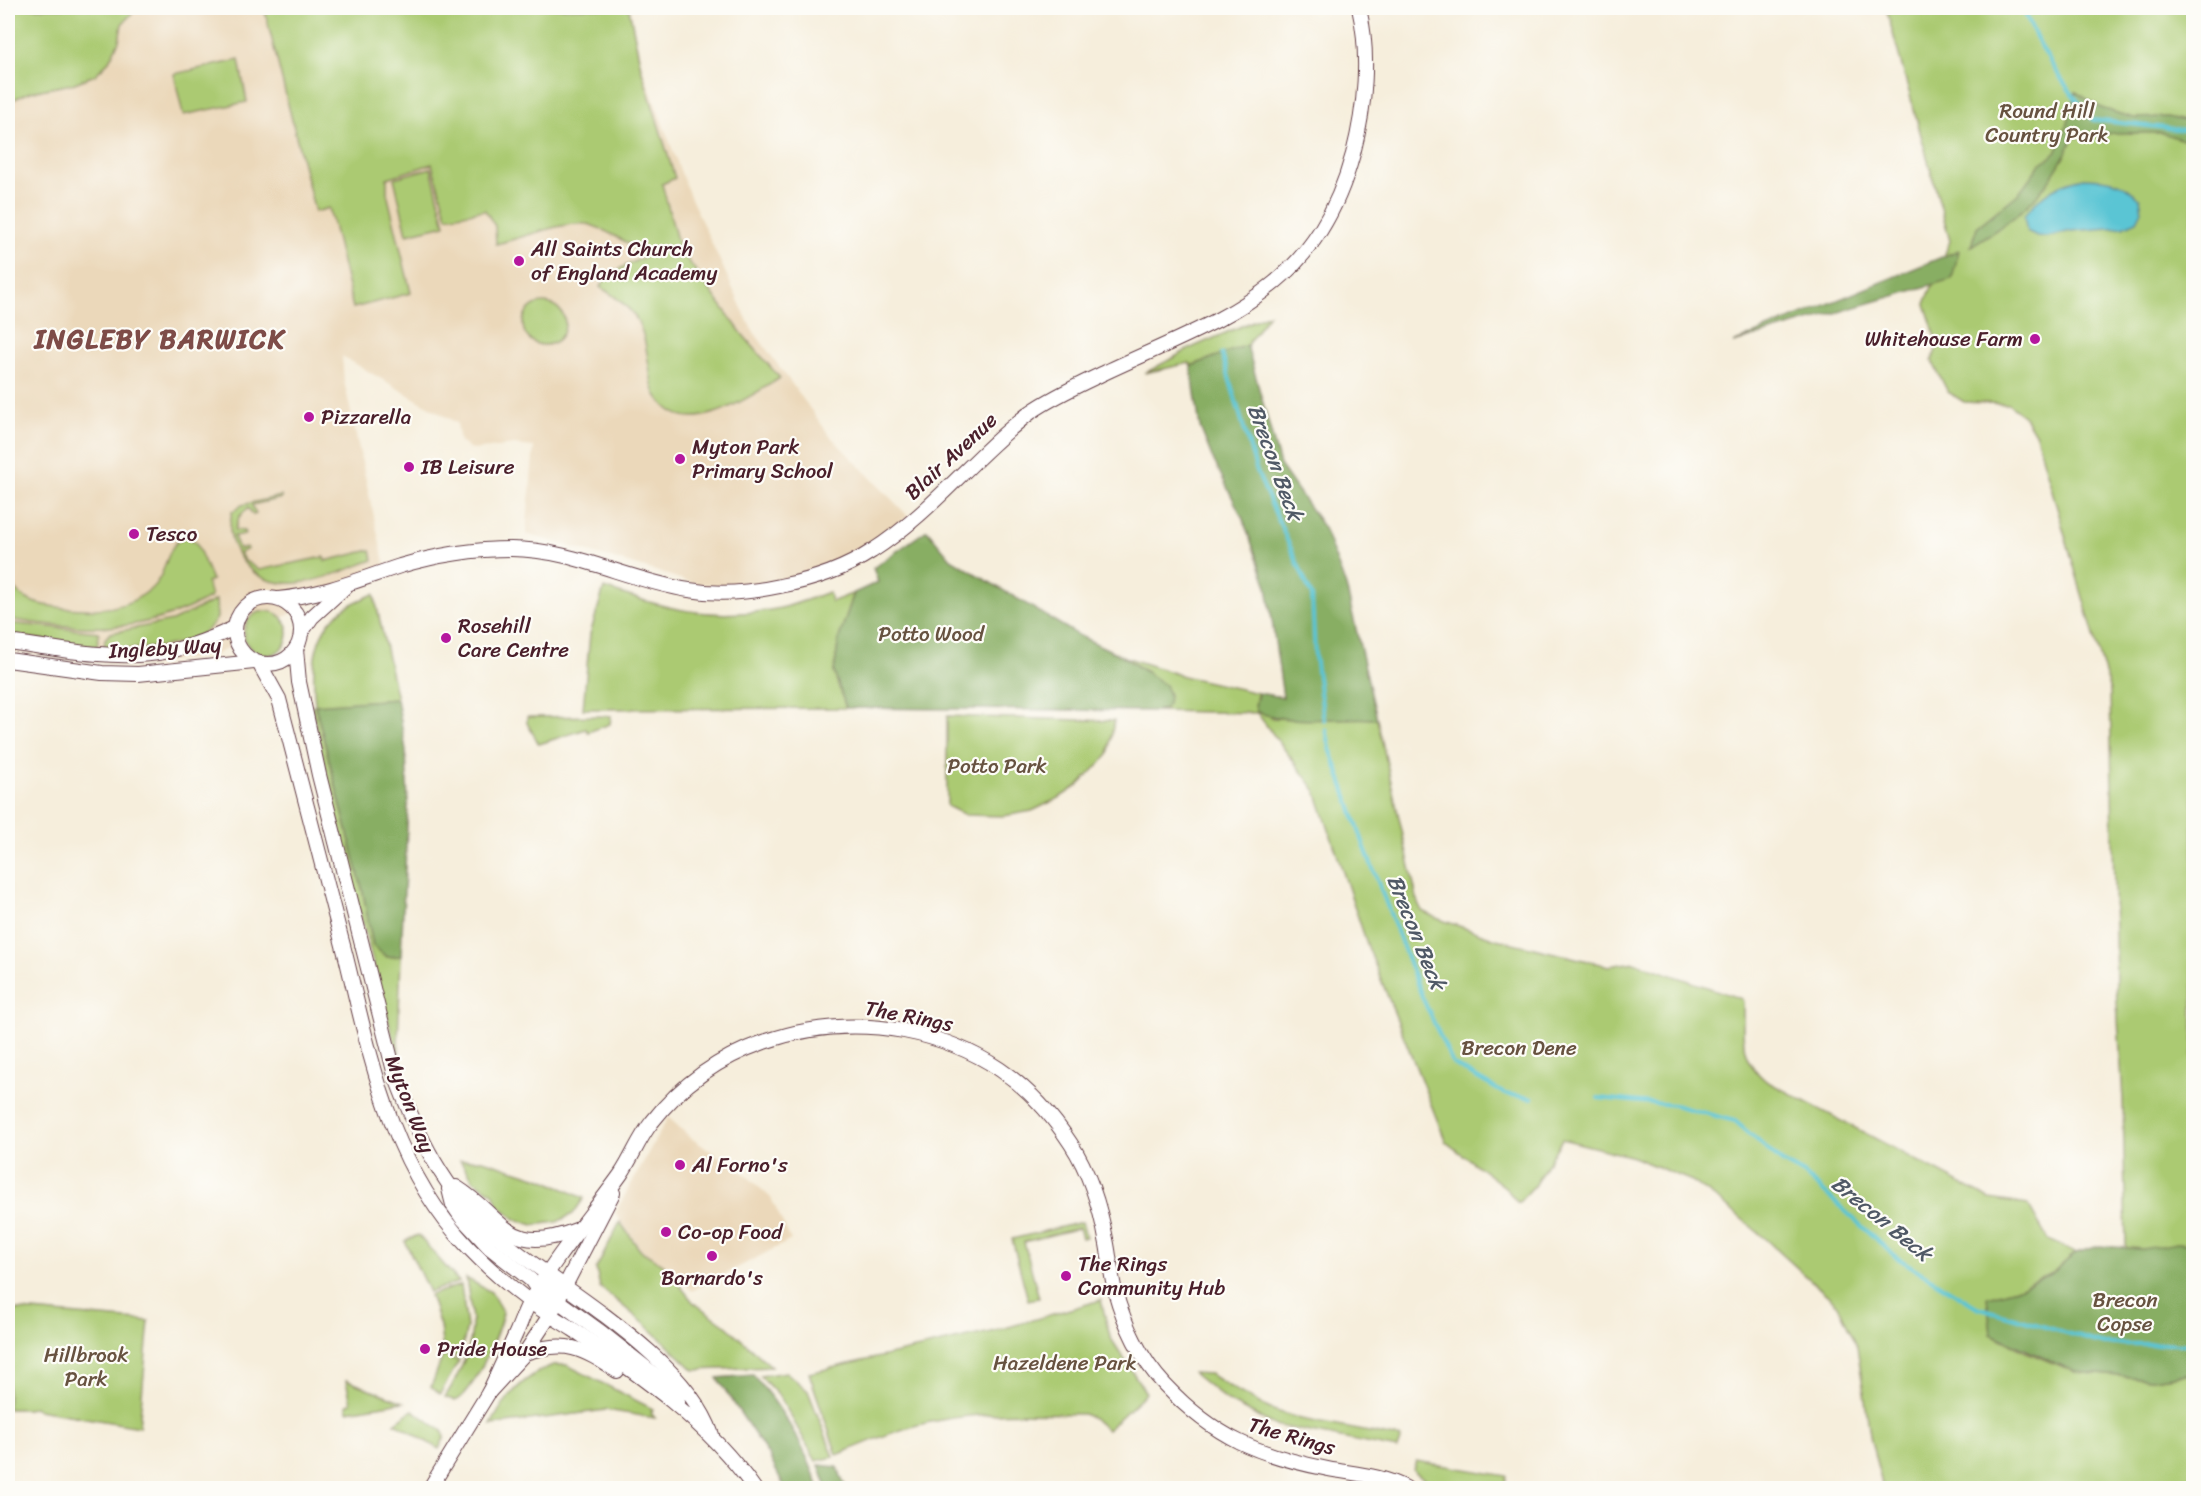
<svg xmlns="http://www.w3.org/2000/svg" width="2201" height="1496" font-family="Sriracha,sans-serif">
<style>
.built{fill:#ebd8ba}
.green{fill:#abca72;stroke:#7a744e;stroke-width:1.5}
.forest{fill:#88ae64;stroke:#696648;stroke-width:1.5}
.water{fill:#5ac5d4;stroke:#527280;stroke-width:1.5}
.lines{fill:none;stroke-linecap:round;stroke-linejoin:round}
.stream{stroke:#5ac5d4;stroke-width:4}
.minor-casing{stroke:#643e46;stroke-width:16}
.minor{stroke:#fff;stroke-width:14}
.poi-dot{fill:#b5179e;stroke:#fdfcf7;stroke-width:2}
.labels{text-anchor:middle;stroke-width:4.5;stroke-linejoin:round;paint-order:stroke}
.park-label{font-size:21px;fill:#675240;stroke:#fdfcf7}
.poi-label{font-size:21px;fill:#4a1f2b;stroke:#fdfcf7;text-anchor:start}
.street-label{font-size:21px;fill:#4a1f2b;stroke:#fdfcf7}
.water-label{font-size:22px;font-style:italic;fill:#505966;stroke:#fdfcf7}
.district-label{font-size:27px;font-weight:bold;letter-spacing:1.5px;fill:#7e4c48;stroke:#fdfcf7}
</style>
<rect width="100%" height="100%" fill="#fdfcf7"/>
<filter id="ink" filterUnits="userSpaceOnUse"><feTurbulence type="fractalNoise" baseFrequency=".0167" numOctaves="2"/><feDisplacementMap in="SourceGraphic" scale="12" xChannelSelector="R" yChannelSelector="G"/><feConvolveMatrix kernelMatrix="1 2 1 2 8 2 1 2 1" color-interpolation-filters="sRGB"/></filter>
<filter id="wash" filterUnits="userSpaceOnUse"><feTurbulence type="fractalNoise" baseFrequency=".008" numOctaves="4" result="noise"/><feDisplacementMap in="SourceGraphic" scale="24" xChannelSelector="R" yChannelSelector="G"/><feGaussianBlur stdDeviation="1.35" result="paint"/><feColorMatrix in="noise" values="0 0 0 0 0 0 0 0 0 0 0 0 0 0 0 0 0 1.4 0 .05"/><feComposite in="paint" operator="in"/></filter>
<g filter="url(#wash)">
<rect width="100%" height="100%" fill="#f6eedc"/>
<!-- built -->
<g class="built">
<polygon points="137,8 630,8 642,68 689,194 751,328 830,436 908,516 868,548 818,573 748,588 692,583 659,572 526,534 534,447 514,445 472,450 460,442 457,423 342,356 344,381 386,571 347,586 271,623 213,656 128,664 8,650 8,102 30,92 72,84 119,41 122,24"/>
<polygon points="668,1117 691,1138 746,1175 771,1198 791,1240 692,1291 673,1272 641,1249 615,1213"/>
</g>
<!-- green -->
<g class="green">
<polygon points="8,8 137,8 122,24 119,41 109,61 95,75 72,84 30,92 8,102"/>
<path d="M264,8H629L641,68L675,178L662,184L679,248L743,335L780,378C752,395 694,437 665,406C661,401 656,397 654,391C647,369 649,342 637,320C630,307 613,295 600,287L609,274L648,255C634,247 599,225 586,224C561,221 521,239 496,244L495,226L485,210L447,217L432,164L387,178V193L411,293L353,308L329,208L315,212Z"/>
<polygon points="1886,8 2193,8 2193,1247 2142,1249 2126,1248 2123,1100 2116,986 2110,691 2036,435 2025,417 2008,404 1964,402 1948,392 1932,361 1938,344 1925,304 1950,241"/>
<polygon points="239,60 247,102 183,115 174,74"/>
<polygon points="431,168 445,225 407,234 394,178"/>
<circle cx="544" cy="324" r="21"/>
<polygon points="1269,314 1247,345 1191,366 1190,363 1145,373 1191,348"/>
<path d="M281,496L282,498L252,505L256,514L253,515L248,508L239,517L235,530L244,531L245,534L234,536L239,549L247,547L248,549L240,553L244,560L259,570L324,557L325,561L371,550L373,560C331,575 271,606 239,556C230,541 228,529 232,512L242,505Z"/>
<path d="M187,537L196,542L212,580L207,582L211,597C143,635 82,631 8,619V584L10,582C23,604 42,605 65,608C98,611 127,610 152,588C168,574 165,541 187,537Z"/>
<path d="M604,588C667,609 708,621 776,609C793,606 811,598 829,592L831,602L854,593L839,638L834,672L846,708L583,709L590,634Z"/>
<path d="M374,594L397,699L315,706L363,892L373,946L387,957L401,956L398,1042L401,1069L353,886L311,706L315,705C312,671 311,634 341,611C350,603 363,599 374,594Z"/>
<path d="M216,600L217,618C198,651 137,649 104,649L105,639L110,633L172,621Z"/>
<circle cx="266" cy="633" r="22"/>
<polygon points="8,623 99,632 97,647 8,635"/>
<path d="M1122,656L1183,676L1258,693L1256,698L1272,718C1307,719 1342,716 1377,719L1418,903L1422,911L1436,918L1496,939L1609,966L1634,962L1742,999L1743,1002C1744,1037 1737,1056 1766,1081L1990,1199L2028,1205L2048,1240L2076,1253L2051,1274L2016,1289L1988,1297L1991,1334L2024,1351L2075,1372L2152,1379L2193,1373V1488H1883L1871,1441L1857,1346L1838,1305L1761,1235L1724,1204L1692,1181L1633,1157L1562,1139L1534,1186L1518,1203L1505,1187L1446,1142L1368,947L1316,791L1257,713L1156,711L1164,709L1147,672Z"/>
<polygon points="611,716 610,724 588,732 586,729 539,744 527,723 527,717"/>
<polygon points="947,716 1114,721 1108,755 1079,785 1059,798 1032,811 1004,816 965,815 947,806"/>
<polygon points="460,1160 483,1160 542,1179 584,1198 573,1214 557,1222 533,1225 515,1219 499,1206 493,1193 474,1181"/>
<polygon points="620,1222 640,1250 664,1265 693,1302 724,1324 772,1367 694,1370 646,1325 600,1287 596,1269"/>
<polygon points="1082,1222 1086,1237 1082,1238 1079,1228 1024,1242 1039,1298 1028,1300 1012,1239"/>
<polygon points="418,1235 459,1282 429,1292 405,1241"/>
<path d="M466,1278L491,1292L503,1313C498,1333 474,1394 455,1401L445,1397C459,1375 473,1348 472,1321C471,1307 468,1292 466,1278Z"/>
<polygon points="461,1285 467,1327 460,1358 443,1351 440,1326 430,1295"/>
<path d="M1101,1300L1110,1337L1146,1393L1107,1430L1093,1418L1083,1414C1036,1413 987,1411 941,1420C904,1426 871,1441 837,1455L809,1373L995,1331Z"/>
<polygon points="8,1309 149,1321 139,1427 38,1410 34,1407 28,1409 8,1409"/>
<polygon points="443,1355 459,1361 440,1394 431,1387"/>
<path d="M553,1365H567L653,1409L651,1413L655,1418L606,1410L491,1425C504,1398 524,1376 553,1365Z"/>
<polygon points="786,1372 808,1391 834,1457 816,1461 780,1397 760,1376"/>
<polygon points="1193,1373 1210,1374 1232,1388 1270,1409 1301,1419 1401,1438 1397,1449 1274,1425 1228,1401"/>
<polygon points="346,1380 403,1402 347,1411 347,1404 351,1403"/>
<polygon points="413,1410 442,1431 445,1436 439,1449 395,1423"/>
<polygon points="1416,1461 1507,1476 1504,1488 1435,1488 1413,1470"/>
</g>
<!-- forest -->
<g class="forest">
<path d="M2076,92L2101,108L2134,118L2167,117L2193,123V143L2162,133H2116L2074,137C2064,158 2048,185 2032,201C2015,219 1992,233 1971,246L1977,227L2018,194L2040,164L2056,153L2067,126Z"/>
<polygon points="1959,250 1952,279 1733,343"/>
<path d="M1247,345L1280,465L1324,528L1346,586L1377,719C1338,716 1294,726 1257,712L1255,706L1258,693L1283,697L1267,586L1243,519L1212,457L1200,427L1191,366Z"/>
<polygon points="927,530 951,559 1078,635 1122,656 1165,685 1169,695 1168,704 1164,709 1156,711 846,708 834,672 839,638 854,593 878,582 873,568"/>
<polygon points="397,699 406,750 408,805 401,956 387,957 373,946 363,892 315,705"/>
<polygon points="2178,1243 2193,1245 2193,1373 2152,1379 2075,1372 1991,1334 1987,1297 2016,1289 2051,1274 2076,1253 2099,1246 2142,1249"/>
<path d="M753,1375C782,1408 805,1447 819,1488H785L769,1456L717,1378Z"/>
<polygon points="819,1465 837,1467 846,1488 827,1488"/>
</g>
<!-- water -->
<path class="water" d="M2084,178C2112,179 2119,180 2140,198L2142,211L2137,221L2123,227L2071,231L2047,237L2037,236L2027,231L2024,216C2042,193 2056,184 2084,178Z"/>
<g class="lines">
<!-- stream -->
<g class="stream">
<path d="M2023,8C2040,51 2063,84 2093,120L2194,131"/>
<polyline points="1222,354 1257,472 1312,596 1315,656 1324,720"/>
<polyline points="1326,729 1330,748 1365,848 1423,999 1453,1064 1505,1094 1532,1098"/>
<polyline points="1598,1098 1674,1105 1735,1121 1782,1162 1804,1174 1896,1257 1977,1307 2104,1344 2194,1344"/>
</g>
</g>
</g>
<g filter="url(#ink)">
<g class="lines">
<!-- minor casing -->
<g class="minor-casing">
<g id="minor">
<circle cx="268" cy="631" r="33"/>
<path d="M278,599C324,595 357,580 400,566C437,555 473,549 511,549C573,549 629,581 689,590C718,595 752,592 780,586C812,580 845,569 872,551C932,513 975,454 1031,412C1054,396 1081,384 1106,372C1223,317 1315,293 1353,154C1365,108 1370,55 1359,8"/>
<polyline points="301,633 312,617 345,587"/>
<path d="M8,642C54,648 104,659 150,654C180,651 207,641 234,628"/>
<path d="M296,649L299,682L319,775L395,1075C417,1134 444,1192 493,1233C558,1288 684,1354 712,1435"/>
<polyline points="8,660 102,673 138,674 254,662"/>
<path d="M259,663L279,699C302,785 324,871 346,957C371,1059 391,1167 468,1247C486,1266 508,1285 529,1301C543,1312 559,1320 574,1330C640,1375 708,1422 754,1488"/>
<path d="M456,1187C507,1219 506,1258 579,1229"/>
<polyline points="449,1189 453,1205 462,1218 489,1247 531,1280 545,1300 550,1315"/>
<polyline points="548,1273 551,1288 558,1301 602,1333 665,1383 678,1401"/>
<path d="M525,1353C566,1339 582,1348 617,1371"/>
<path d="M489,1392C499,1371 508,1351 517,1331C522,1320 525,1309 531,1300C556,1255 591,1216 621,1174C632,1158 639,1138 652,1122C711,1046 810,1014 904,1031C977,1045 1030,1081 1071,1144C1090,1173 1101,1211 1107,1244C1110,1260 1111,1276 1115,1291C1124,1324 1141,1360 1165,1385C1215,1438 1258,1455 1328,1469C1355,1474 1381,1475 1406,1488"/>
<polyline points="430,1488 489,1392 525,1353 550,1315 613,1193"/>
</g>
</g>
<!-- minor -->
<use href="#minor" class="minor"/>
</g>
</g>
<!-- markers -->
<g class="poi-dot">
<circle cx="519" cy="261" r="6"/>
<circle cx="2035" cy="339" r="6"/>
<circle cx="309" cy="417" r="6"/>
<circle cx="680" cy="459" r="6"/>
<circle cx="409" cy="467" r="6"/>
<circle cx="134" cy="534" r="6"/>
<circle cx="446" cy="638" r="6"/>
<circle cx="680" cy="1165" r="6"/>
<circle cx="666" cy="1232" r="6"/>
<circle cx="712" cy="1256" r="6"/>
<circle cx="1066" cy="1276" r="6"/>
<circle cx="425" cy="1349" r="6"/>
</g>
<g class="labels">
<!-- park labels -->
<g class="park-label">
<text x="2047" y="118">Round Hill<tspan x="2047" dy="24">Country Park</tspan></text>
<text x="931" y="641">Potto Wood</text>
<text x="997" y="773">Potto Park</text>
<text x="1519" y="1055">Brecon Dene</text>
<text x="2125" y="1307">Brecon<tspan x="2125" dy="24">Copse</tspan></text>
<text x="86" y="1362">Hillbrook<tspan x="86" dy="24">Park</tspan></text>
<text x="1065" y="1370">Hazeldene Park</text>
</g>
<!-- poi labels -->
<g class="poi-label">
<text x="531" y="256">All Saints Church<tspan x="531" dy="24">of England Academy</tspan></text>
<text x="2023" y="346" text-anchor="end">Whitehouse Farm</text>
<text x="321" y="424">Pizzarella</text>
<text x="692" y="454">Myton Park<tspan x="692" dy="24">Primary School</tspan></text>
<text x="421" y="474">IB Leisure</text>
<text x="146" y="541">Tesco</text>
<text x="458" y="633">Rosehill<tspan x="458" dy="24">Care Centre</tspan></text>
<text x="692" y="1172">Al Forno's</text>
<text x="678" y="1239">Co-op Food</text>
<text x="1078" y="1271">The Rings<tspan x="1078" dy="24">Community Hub</tspan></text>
<text x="712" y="1285" text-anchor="middle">Barnardo's</text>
<text x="437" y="1356">Pride House</text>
</g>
<!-- street labels -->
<g class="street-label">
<text transform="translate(951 456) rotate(-43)" y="7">Blair Avenue</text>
<text transform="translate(165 648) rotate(-3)" y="7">Ingleby Way</text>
<text transform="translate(909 1016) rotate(11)" y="7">The Rings</text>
<text transform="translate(410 1104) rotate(69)" y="7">Myton Way</text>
<text transform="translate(1292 1436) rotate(16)" y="7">The Rings</text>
</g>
<!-- water labels -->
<g class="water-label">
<text transform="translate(1276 462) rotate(70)" y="8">Brecon Beck</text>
<text transform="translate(1417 932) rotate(68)" y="8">Brecon Beck</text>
<text transform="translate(1882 1218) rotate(39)" y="8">Brecon Beck</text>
</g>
<!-- district labels -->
<g class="district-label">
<text x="160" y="348">INGLEBY BARWICK</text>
</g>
</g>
<!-- margin -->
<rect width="2201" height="1496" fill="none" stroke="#fdfcf7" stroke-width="30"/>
</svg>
